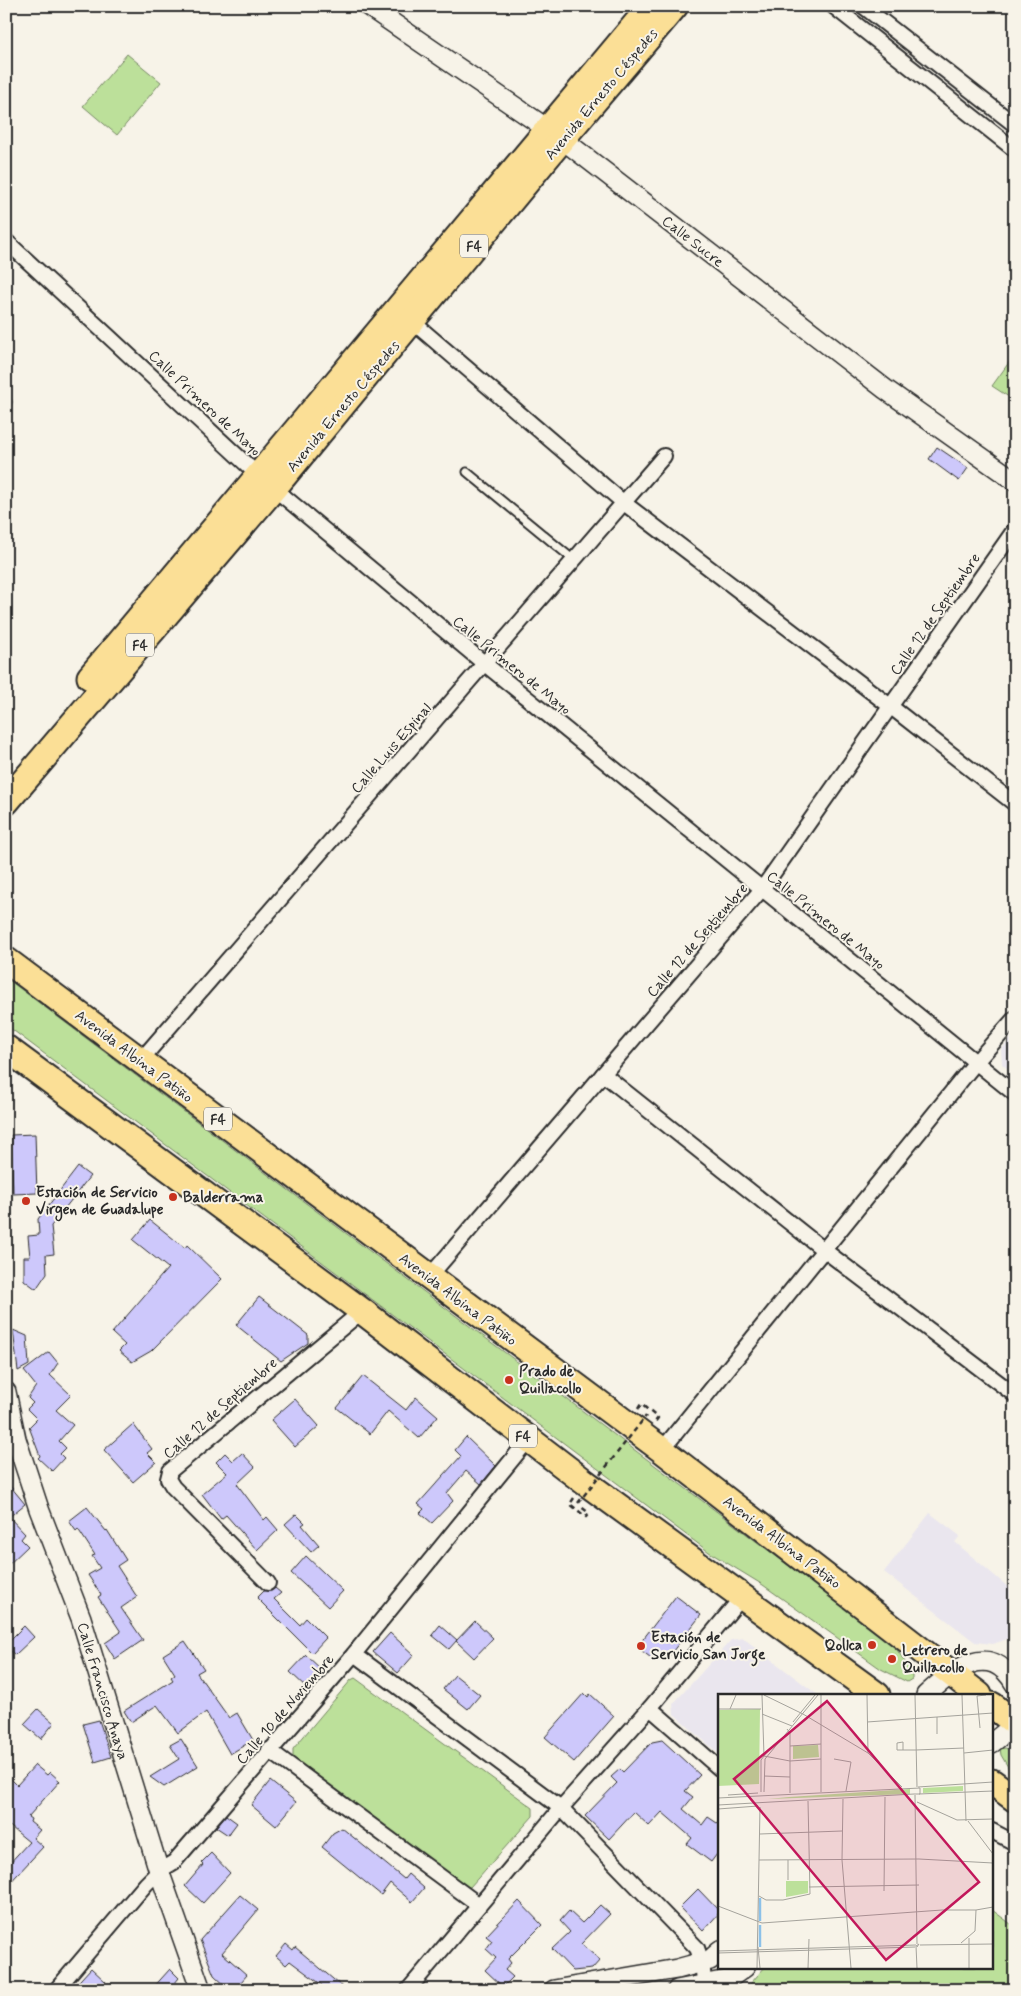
<svg xmlns="http://www.w3.org/2000/svg" width="1021" height="1996" font-family="Mynerve,sans-serif">
<style>
.built{fill:#eae6ee}
.green{fill:#bce09a;stroke:#748662}
.building{fill:#cdc8fb;stroke:#2b2b2b}
.lines{fill:none;stroke-linecap:round;stroke-linejoin:round}
.lane-casing{stroke:#2b2b2b;stroke-width:11}
.street-casing{stroke:#2b2b2b;stroke-width:18}
.secondary-casing{stroke:#2b2b2b;stroke-width:22}
.highway-casing{stroke:#2b2b2b;stroke-width:29}
.path{stroke:#2b2b2b;stroke-width:2.5;stroke-dasharray:5 4;stroke-linecap:butt}
.lane{stroke:#f7f3e8;stroke-width:7}
.street{stroke:#f7f3e8;stroke-width:14}
.secondary{stroke:#f7f3e8;stroke-width:19}
.highway{stroke:#fbdf96;stroke-width:25}
.path-bridge{stroke:#2b2b2b;stroke-width:2.5;stroke-dasharray:5 4;stroke-linecap:butt}
.poi-dot{fill:#c8321e;stroke:#f7f3e8;stroke-width:2}
.labels{text-anchor:middle;stroke-width:4;stroke-linejoin:round;paint-order:stroke}
.shield{fill:#f7f3e8;stroke:#686764;stroke-width:1}
.shield-label{font-size:14px;font-weight:bold;fill:#2b2b2b}
.street-label{font-size:15px;fill:#2b2b2b;stroke:#f7f3e8}
.poi-label{font-size:15px;font-weight:bold;fill:#2b2b2b;stroke:#f7f3e8;text-anchor:start}
.inset-river{fill:none;stroke:#8cc1e9;stroke-width:2.5}
.inset-road{fill:none;stroke:#a5a39c;stroke-width:1}
.view{fill:#c2185b;fill-opacity:0.15;stroke:#c2185b;stroke-width:2.5}
.inset-edge{fill:none;stroke:#2b2b2b;stroke-width:2.5}
</style>
<rect width="100%" height="100%" fill="#f7f3e8"/>
<filter id="ink" filterUnits="userSpaceOnUse"><feTurbulence type="fractalNoise" baseFrequency=".02" numOctaves="2"/><feDisplacementMap in="SourceGraphic" scale="10" xChannelSelector="R" yChannelSelector="G"/><feConvolveMatrix kernelMatrix="1 2 1 2 8 2 1 2 1" color-interpolation-filters="sRGB"/></filter>
<g filter="url(#ink)">
<!-- built -->
<g class="built">
<polygon points="1015,1034 1015,1075 1002,1064 1001,1050"/>
<polygon points="930,1513 960,1536 955,1542 1015,1593 1015,1634 1010,1638 993,1644 975,1642 884,1572"/>
<polygon points="743,1638 818,1695 720,1695 720,1755 674,1714 673,1704 731,1640"/>
</g>
<!-- green -->
<g class="green">
<polygon points="127,54 161,82 117,135 83,106"/>
<polygon points="1015,354 1015,401 992,386"/>
<polygon points="6,978 893,1644 912,1672 912,1679 907,1682 881,1669 763,1585 709,1552 6,1025"/>
<polygon points="355,1678 533,1808 533,1816 470,1887 465,1887 293,1759 293,1749 351,1680"/>
<polygon points="1005,1748 1015,1751 1015,1779 1001,1755 1000,1749"/>
<polygon points="992,1910 1015,1927 1015,1990 745,1990 765,1967 992,1967"/>
</g>
<!-- building -->
<g class="building">
<polygon points="937,447 968,468 959,481 929,459"/>
<polygon points="35,1134 37,1193 13,1194 11,1135"/>
<polygon points="78,1167 90,1176 51,1226 54,1254 46,1255 47,1273 36,1289 24,1280 24,1257 30,1257 28,1236 39,1235 38,1219"/>
<polygon points="150,1220 185,1248 187,1245 222,1279 151,1351 132,1362 119,1351 125,1345 112,1333 168,1268 133,1240"/>
<polygon points="259,1297 308,1335 308,1343 281,1361 236,1325"/>
<polygon points="13,1330 27,1336 29,1365 18,1371"/>
<polygon points="49,1352 58,1363 50,1375 71,1395 56,1410 73,1425 59,1441 66,1448 60,1454 64,1458 52,1471 38,1458 40,1456 29,1427 37,1419 27,1409 33,1403 28,1398 36,1386 24,1371"/>
<polygon points="363,1376 406,1410 416,1397 438,1416 419,1438 388,1411 370,1434 337,1408"/>
<polygon points="295,1399 319,1426 295,1447 271,1420"/>
<polygon points="133,1424 152,1449 147,1453 156,1462 133,1482 104,1450"/>
<polygon points="466,1437 496,1466 481,1484 466,1471 447,1493 453,1501 432,1523 420,1513 424,1509 418,1504 461,1456 455,1450"/>
<polygon points="225,1453 233,1461 242,1453 255,1467 237,1484 264,1520 267,1517 278,1530 257,1550 226,1515 221,1519 202,1494 227,1473 216,1462"/>
<polygon points="6,1481 25,1504 9,1517 25,1534 21,1539 28,1546 6,1567"/>
<polygon points="87,1507 106,1531 107,1530 126,1560 117,1566 137,1597 121,1608 143,1640 115,1659 105,1643 121,1632 98,1597 101,1595 88,1575 100,1568 92,1556 95,1555 78,1529 76,1531 69,1521"/>
<polygon points="296,1514 305,1523 302,1525 319,1545 311,1552 285,1524"/>
<polygon points="306,1556 343,1591 328,1607 291,1573"/>
<polygon points="275,1588 281,1593 274,1599 300,1625 306,1618 326,1638 312,1653 257,1598 264,1591 271,1591"/>
<polygon points="676,1596 701,1615 665,1661 659,1656 655,1661 637,1647"/>
<polygon points="475,1621 493,1638 474,1658 456,1641"/>
<polygon points="440,1625 457,1640 449,1649 432,1635"/>
<polygon points="24,1626 34,1637 15,1655 6,1647 6,1644"/>
<polygon points="390,1633 414,1655 398,1673 373,1652"/>
<polygon points="185,1641 204,1669 197,1673 229,1718 237,1713 253,1740 230,1754 206,1712 178,1733 157,1705 131,1722 124,1711 173,1680 171,1677 175,1674 163,1655"/>
<polygon points="306,1655 323,1671 308,1689 290,1672"/>
<polygon points="455,1675 480,1695 468,1709 443,1689"/>
<polygon points="584,1693 588,1697 590,1694 614,1716 574,1762 545,1737"/>
<polygon points="38,1709 54,1723 41,1739 24,1724"/>
<polygon points="99,1720 111,1757 95,1762 83,1724"/>
<polygon points="181,1739 198,1766 164,1787 150,1777 179,1759 170,1745"/>
<polygon points="662,1740 700,1775 685,1791 693,1797 683,1809 702,1825 708,1817 720,1825 720,1850 711,1862 687,1844 692,1838 662,1812 649,1826 634,1812 609,1839 585,1816 617,1783 611,1777 620,1769 623,1772 652,1742"/>
<polygon points="35,1765 47,1775 50,1772 60,1781 28,1817 31,1819 30,1822 40,1830 33,1838 43,1847 6,1887 6,1867 29,1842 6,1823 6,1774 17,1785"/>
<polygon points="270,1781 296,1802 276,1826 251,1805"/>
<polygon points="226,1815 237,1823 228,1835 216,1827"/>
<polygon points="342,1828 404,1879 408,1874 424,1888 412,1902 390,1883 381,1895 322,1847 333,1833"/>
<polygon points="211,1853 230,1873 203,1903 185,1886 203,1865 201,1863"/>
<polygon points="698,1889 720,1912 703,1931 680,1907"/>
<polygon points="240,1895 258,1910 222,1953 247,1975 234,1990 230,1990 214,1975 200,1940"/>
<polygon points="519,1901 542,1925 508,1959 511,1963 505,1970 513,1977 503,1987 485,1970 496,1958 486,1949 492,1941 486,1936"/>
<polygon points="600,1905 610,1914 581,1944 600,1960 592,1969 573,1971 552,1949 570,1932 560,1921 569,1911 582,1923"/>
<polygon points="286,1944 293,1950 295,1947 346,1990 322,1990 322,1985 290,1961 286,1965 276,1956"/>
<polygon points="91,1968 106,1982 98,1990 71,1990"/>
<polygon points="170,1969 179,1978 169,1990 151,1990"/>
</g>
<g class="lines">
<!-- lane casing -->
<g class="lane-casing">
<g id="lane">
<polyline points="6,403 7,402"/>
<polyline points="467,472 575,561"/>
</g>
</g>
<!-- street casing -->
<g class="street-casing">
<g id="street">
<polyline points="833,6 1015,150"/>
<polyline points="863,6 1015,125"/>
<polyline points="6,241 258,475 485,664 1015,1094"/>
<polyline points="407,317 624,503 890,706 1015,804"/>
<polyline points="140,1061 664,456"/>
<polyline points="603,1074 824,1250 1015,1395"/>
<polyline points="429,1277 762,889 1015,529"/>
<polyline points="662,1450 976,1062 1015,1018"/>
<polyline points="268,1583 173,1487 168,1479 170,1471 362,1311"/>
<polyline points="354,1654 561,1808 697,1948 702,1962 705,1990"/>
<polyline points="650,1708 720,1769"/>
<polyline points="269,1750 479,1905"/>
<polyline points="992,1831 1015,1843"/>
<polyline points="56,1990 146,1884 159,1871 174,1862 354,1654 528,1440"/>
<polyline points="408,1990 561,1808 650,1708 742,1597"/>
</g>
</g>
<!-- secondary casing -->
<g class="secondary-casing">
<g id="secondary">
<polyline points="368,6 562,139 885,389 1015,481"/>
<polyline points="6,1392 16,1439 39,1509 81,1618 159,1871 201,1990"/>
<path d="M926,1695C952,1672 988,1638 1015,1684"/>
<polyline points="992,1743 1007,1731 1015,1719"/>
<polyline points="554,1990 677,1969 710,1960 720,1951"/>
<polyline points="677,1990 727,1980 745,1967"/>
</g>
</g>
<!-- highway casing -->
<g class="highway-casing">
<g id="highway">
<polyline points="90,677 651,6"/>
<polyline points="6,802 274,488 562,139 675,6"/>
<polyline points="6,960 662,1450 979,1695"/>
<polyline points="6,1048 362,1311 586,1483 877,1695"/>
<polyline points="992,1705 1015,1723"/>
<polyline points="992,1782 1015,1799"/>
</g>
</g>
<!-- path -->
<g class="path">
<polyline points="638,1409 641,1404 658,1418 655,1422"/>
<polyline points="574,1498 570,1504 586,1517 589,1513 580,1506"/>
</g>
<!-- lane -->
<use href="#lane" class="lane"/>
<!-- street -->
<use href="#street" class="street"/>
<!-- secondary -->
<use href="#secondary" class="secondary"/>
<!-- highway -->
<use href="#highway" class="highway"/>
<!-- path-bridge -->
<polyline class="path-bridge" points="578,1503 646,1416"/>
</g>
</g>
<!-- markers -->
<g class="poi-dot">
<circle cx="173" cy="1197" r="5"/>
<circle cx="26" cy="1201" r="5"/>
<circle cx="509" cy="1380" r="5"/>
<circle cx="872" cy="1645" r="5"/>
<circle cx="641" cy="1646" r="5"/>
<circle cx="892" cy="1659" r="5"/>
</g>
<g class="labels">
<!-- shield labels -->
<g class="shield">
<rect x="460" y="234.5" width="28" height="23" rx="4"/>
<rect x="126" y="633.5" width="28" height="23" rx="4"/>
<rect x="204" y="1107.5" width="28" height="23" rx="4"/>
<rect x="509" y="1424.5" width="28" height="23" rx="4"/>
</g>
<g class="shield-label">
<text x="474" y="251">F4</text>
<text x="140" y="650">F4</text>
<text x="218" y="1124">F4</text>
<text x="523" y="1441">F4</text>
</g>
<!-- street labels -->
<g class="street-label">
<text transform="translate(601 94) rotate(-50)" y="5">Avenida Ernesto Céspedes</text>
<text transform="translate(693 241) rotate(38)" y="5">Calle Sucre</text>
<text transform="translate(205 403) rotate(43)" y="5">Calle Primero de Mayo</text>
<text transform="translate(343 406) rotate(-50)" y="5">Avenida Ernesto Céspedes</text>
<text transform="translate(935 614) rotate(-55)" y="5">Calle 12 de Septiembre</text>
<text transform="translate(512 665) rotate(39)" y="5">Calle Primero de Mayo</text>
<text transform="translate(391 748) rotate(-49)" y="5">Calle Luis Espinal</text>
<text transform="translate(826 920) rotate(39)" y="5">Calle Primero de Mayo</text>
<text transform="translate(697 940) rotate(-49)" y="5">Calle 12 de Septiembre</text>
<text transform="translate(134 1056) rotate(37)" y="5">Avenida Albina Patiño</text>
<text transform="translate(458 1299) rotate(37)" y="5">Avenida Albina Patiño</text>
<text transform="translate(220 1408) rotate(-41)" y="5">Calle 12 de Septiembre</text>
<text transform="translate(782 1542) rotate(37)" y="5">Avenida Albina Patiño</text>
<text transform="translate(103 1691) rotate(73)" y="5">Calle Francisco Anaya</text>
<text transform="translate(285 1709) rotate(-49)" y="5">Calle 10 de Noviembre</text>
</g>
<!-- poi labels -->
<g class="poi-label">
<text x="36" y="1197">Estación de Servicio<tspan x="36" dy="17">Virgen de Guadalupe</tspan></text>
<text x="183" y="1202">Balderrama</text>
<text x="519" y="1376">Prado de<tspan x="519" dy="17">Quillacollo</tspan></text>
<text x="651" y="1642">Estación de<tspan x="651" dy="17">Servicio San Jorge</tspan></text>
<text x="862" y="1650" text-anchor="end">Qollca</text>
<text x="902" y="1655">Letrero de<tspan x="902" dy="17">Quillacollo</tspan></text>
</g>
</g>
<!-- overview -->
<g transform="translate(718 1694)">
<rect width="275" height="275" fill="#f7f3e8"/>
<path d="M42,15L41,90L0,92V16ZM75,52L100,51L101,63L75,65ZM245,92V97L205,99V94ZM192,95V100L50,105L71,103ZM68,187H90V199L68,203Z" fill="#bce09a"/>
<path class="inset-river" d="M42,227V204M42,253V231"/>
<path class="inset-road" d="M44,1L46,62L72,67L103,65M46,1L85,20L150,59L184,93M103,1V98M149,1L150,59M197,1L199,93M244,1L248,127M0,15H43M12,15L18,1M44,20L74,32M75,28L97,1M149,28L275,19M262,34L259,2L268,1M69,35L72,39V99M219,40V23M72,52L103,50M185,56V48L179,49V56H198L246,54M246,59L275,56M116,65L133,68L128,97M46,82L72,83M200,93L275,88M43,98V66L49,58M46,98L47,65L100,1M201,100L275,97M10,101L40,99M197,101L199,250M0,104L202,94V100H196M125,105L124,166L133,274M199,108L239,126L275,125M0,111L196,100M0,115L40,112M250,127L275,160M42,140L124,137M41,166L201,165L275,169M70,186V166M91,193L201,191M166,197L167,103M41,202L48,206H65L92,200L90,107M0,212L44,229L224,216H258L275,213M243,249L257,237L258,216M202,251L275,250M40,253L42,274M0,257L198,251M0,259L197,253M39,274L42,113M90,274L91,245M199,274L198,252L201,250L199,253M251,274V244"/>
<path class="view" d="M109,7L261,188L168,266L16,85Z"/>
<rect width="275" height="275" class="inset-edge"/>
</g>
<!-- margin -->
<rect width="1021" height="1996" fill="none" stroke="#f7f3e8" stroke-width="25"/>
<rect x="12" y="12" width="996" height="1971" fill="none" stroke="#2b2b2b" stroke-width="2" filter="url(#ink)"/>
</svg>
